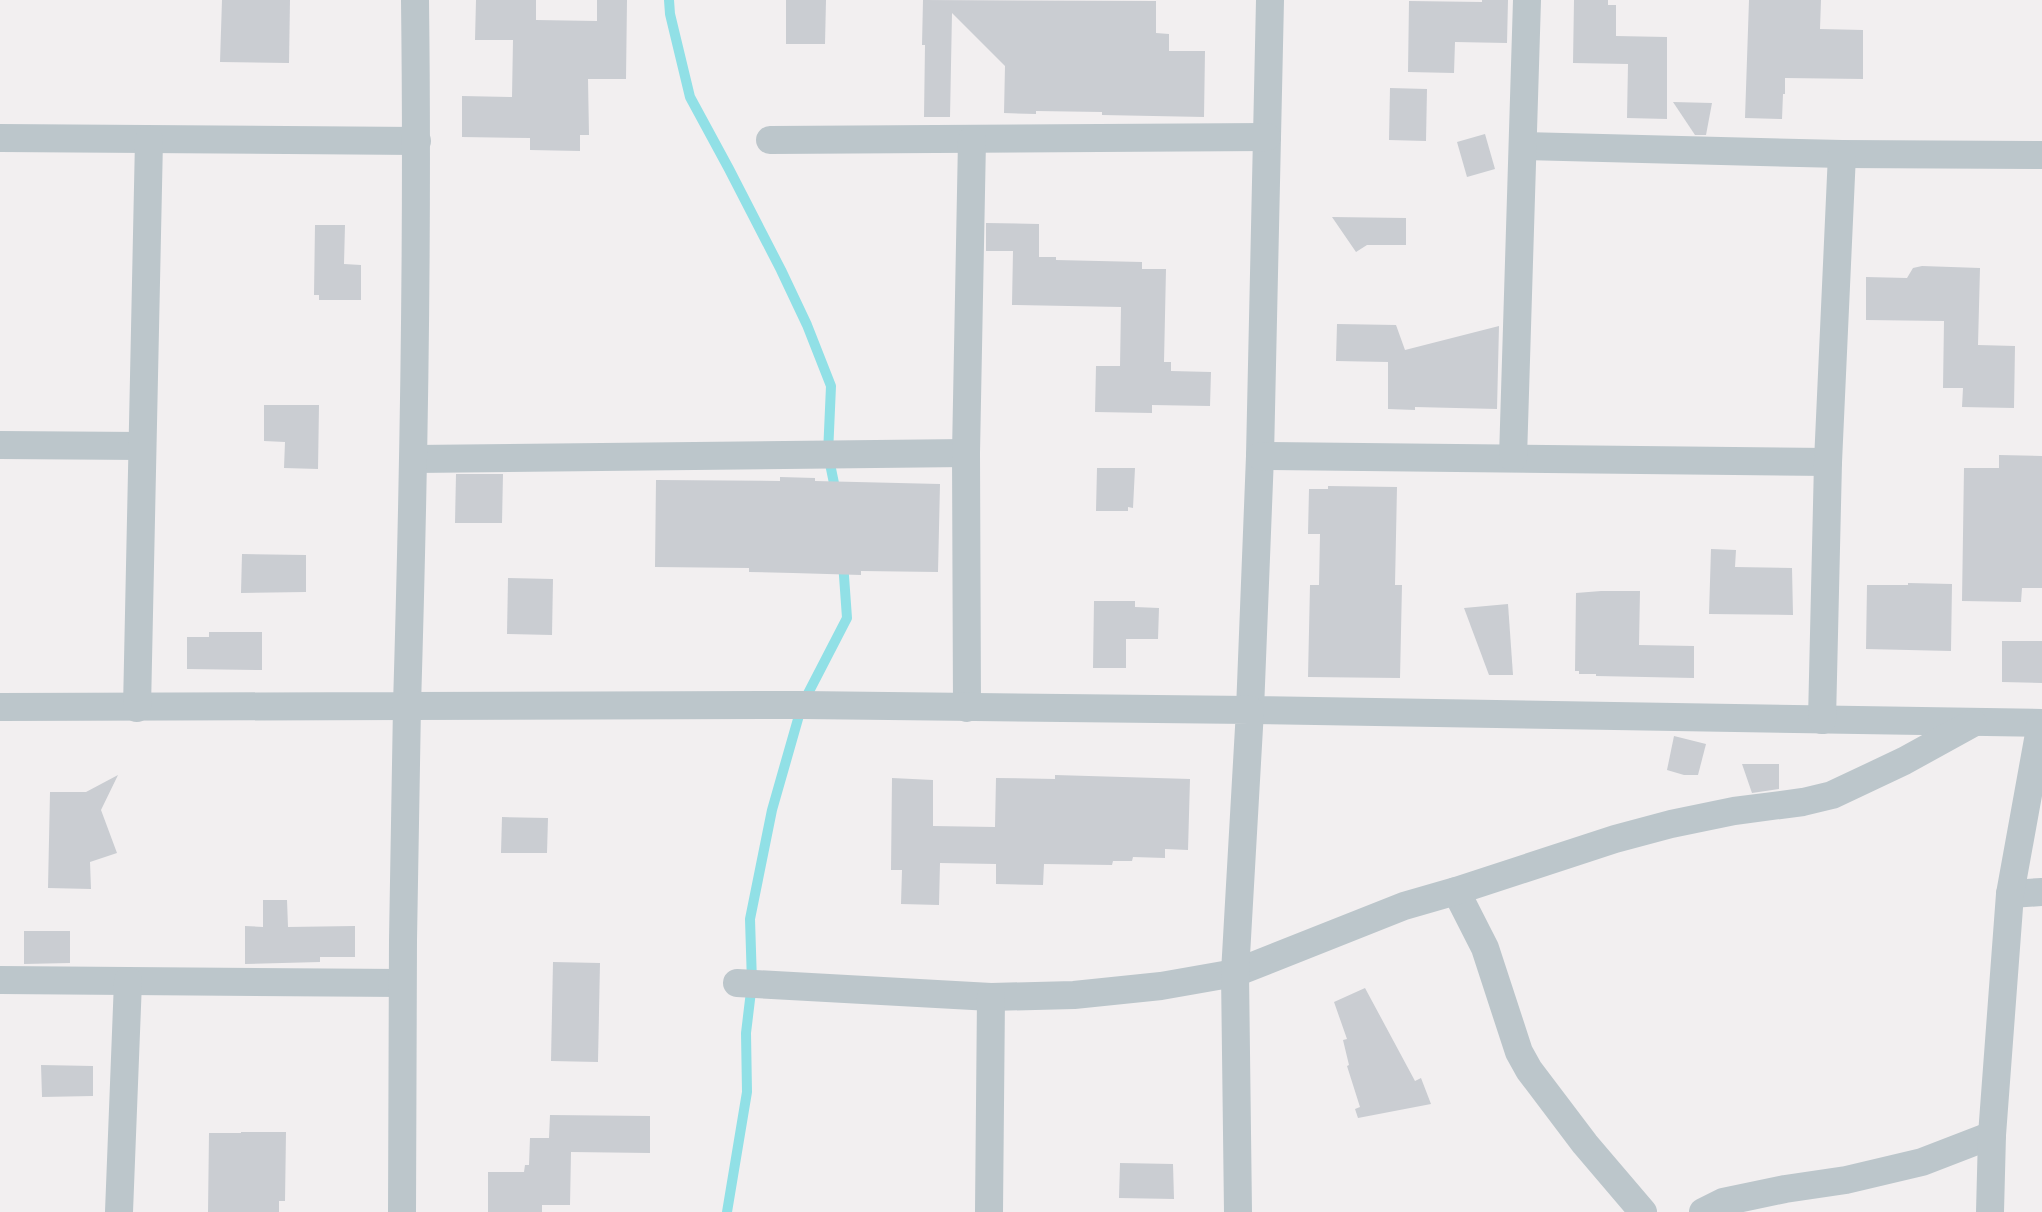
<svg xmlns="http://www.w3.org/2000/svg" width="2042" height="1212" font-family="Raleway,sans-serif">
<style>
.lines{fill:none;stroke-linecap:round;stroke-linejoin:round}
.stream{stroke:#91e0e6;stroke-width:10}
.building{fill:#cacdd2}
.street{stroke:#bcc6cb;stroke-width:28}
</style>
<rect width="100%" height="100%" fill="#f2eff0"/>
<g class="lines">
<!-- stream -->
<g class="stream">
<polyline points="669,0 670,14 690,97 729,169 781,270 807,325 831,386 828,454 836,493"/>
<polyline points="727,1212 747,1092 746,1033 752,983 750,919 772,810 802,705 847,618 843,562"/>
</g>
</g>
<!-- building -->
<g class="building">
<polygon points="222,0 290,0 289,63 220,62"/>
<polygon points="476,0 536,0 536,20 597,21 597,0 627,0 626,79 588,79 589,135 580,135 580,151 530,150 530,138 462,137 462,96 512,97 513,40 475,40"/>
<polygon points="786,0 826,0 825,44 786,44"/>
<polygon points="923,0 1156,1 1156,33 1169,34 1169,51 1205,51 1204,117 1102,115 1102,112 1036,111 1036,114 1004,113 1005,66 952,13 950,117 924,117 925,45 922,45"/>
<polygon points="1482,0 1508,0 1507,43 1455,42 1454,73 1408,72 1409,1 1482,2"/>
<polygon points="1574,0 1608,0 1608,5 1616,5 1616,36 1667,37 1667,119 1627,118 1628,64 1573,63"/>
<polygon points="1749,0 1821,0 1820,29 1863,30 1863,79 1785,78 1785,94 1783,94 1782,119 1745,118"/>
<polygon points="1390,88 1427,89 1426,141 1389,140"/>
<polygon points="1673,102 1712,103 1706,135 1695,135"/>
<polygon points="1485,134 1495,169 1467,177 1457,142"/>
<polygon points="1332,217 1406,218 1406,245 1367,245 1356,252"/>
<polygon points="986,223 1039,224 1039,257 1056,257 1056,260 1142,262 1142,269 1166,269 1164,362 1171,362 1171,371 1211,372 1210,406 1152,405 1152,413 1095,412 1096,366 1120,366 1121,307 1012,305 1013,251 986,251"/>
<polygon points="315,225 345,225 344,264 361,265 361,300 319,300 319,295 314,295"/>
<polygon points="1922,266 1980,268 1978,345 2015,346 2014,408 1962,407 1963,388 1943,388 1944,321 1866,320 1866,277 1907,278 1913,268"/>
<polygon points="1337,324 1396,325 1405,350 1499,326 1497,409 1415,407 1415,410 1388,409 1388,362 1336,361"/>
<polygon points="264,405 319,405 318,469 284,468 285,442 264,441"/>
<polygon points="1999,455 2042,456 2042,588 2022,588 2021,602 1962,601 1964,468 1999,468"/>
<polygon points="1097,468 1135,468 1133,508 1128,507 1128,511 1096,511"/>
<polygon points="456,474 503,474 502,523 455,523"/>
<polygon points="780,477 815,478 815,481 940,484 938,572 861,571 861,575 793,573 749,572 749,568 655,567 656,480 780,481"/>
<polygon points="1328,486 1397,487 1395,585 1402,585 1400,678 1308,677 1310,585 1319,585 1320,534 1308,534 1309,489 1328,489"/>
<polygon points="1711,549 1736,550 1735,567 1792,568 1793,615 1709,614"/>
<polygon points="242,554 306,555 306,592 241,593"/>
<polygon points="508,578 553,579 552,635 507,634"/>
<polygon points="1908,583 1952,584 1951,651 1866,649 1867,585 1908,585"/>
<polygon points="1601,591 1640,591 1639,645 1694,646 1694,678 1596,676 1596,674 1579,674 1579,671 1575,671 1576,593"/>
<polygon points="1094,601 1135,601 1135,607 1159,608 1158,639 1126,639 1126,668 1093,668"/>
<polygon points="1508,604 1513,675 1489,675 1464,608"/>
<polygon points="209,632 262,632 262,670 187,669 187,637 209,637"/>
<polygon points="2002,641 2042,641 2042,683 2002,682"/>
<polygon points="1674,736 1706,744 1698,775 1684,775 1667,770"/>
<polygon points="1742,764 1779,764 1779,789 1752,793"/>
<polygon points="118,775 101,810 117,853 90,862 91,889 48,888 50,792 86,792"/>
<polygon points="1055,775 1190,779 1188,850 1165,849 1165,858 1133,857 1132,861 1113,861 1112,865 1044,864 1043,885 996,884 996,864 940,863 939,905 901,904 902,870 891,870 892,778 933,780 933,826 995,827 996,778 1055,779"/>
<polygon points="502,817 548,818 547,853 501,853"/>
<polygon points="263,900 287,900 288,927 355,926 355,957 320,957 320,962 245,964 245,926 263,927"/>
<polygon points="24,931 70,931 70,963 24,964"/>
<polygon points="553,962 600,963 598,1062 551,1061"/>
<polygon points="1365,988 1415,1081 1421,1078 1431,1104 1358,1118 1355,1109 1360,1107 1347,1066 1349,1065 1343,1040 1347,1039 1334,1002"/>
<polygon points="41,1065 93,1066 93,1096 42,1097"/>
<polygon points="550,1115 650,1116 650,1153 571,1152 570,1205 542,1205 542,1212 488,1212 488,1172 524,1172 525,1165 529,1165 530,1138 549,1138"/>
<polygon points="241,1132 286,1132 285,1201 279,1201 279,1212 208,1212 209,1133 241,1133"/>
<polygon points="1120,1163 1173,1164 1174,1199 1119,1198"/>
</g>
<g class="lines">
<!-- street -->
<g class="street">
<polyline points="1270,0 1260,456 1250,710 2042,723"/>
<polyline points="0,138 417,141"/>
<polyline points="770,140 1267,137"/>
<polyline points="1523,146 1842,154 2042,155"/>
<polyline points="0,445 142,446"/>
<polyline points="1260,456 1828,462"/>
<polyline points="1513,458 1527,0"/>
<polyline points="415,459 966,453"/>
<path d="M0,707L407,706C414,471 418,236 415,0"/>
<polyline points="137,708 149,140"/>
<polyline points="967,708 966,453 972,140"/>
<polyline points="1822,720 1828,462 1842,154"/>
<polyline points="1456,891 1485,948 1519,1052 1529,1070 1585,1144 1643,1212"/>
<polyline points="2010,894 2042,892"/>
<polyline points="0,980 402,983"/>
<polyline points="737,983 991,997 1074,995 1161,986 1235,973 1404,906 1456,891 1615,839 1671,824 1734,811 1803,802 1832,795 1904,761 1973,723"/>
<polyline points="119,1212 128,981"/>
<polyline points="402,1212 403,940 407,706 802,705 1250,710 1235,973 1238,1212"/>
<polyline points="989,1212 991,997"/>
<polyline points="1703,1212 1723,1202 1785,1189 1846,1180 1922,1162 1992,1135"/>
<polyline points="1990,1212 1992,1135 2010,894 2041,723"/>
</g>
</g>
</svg>
